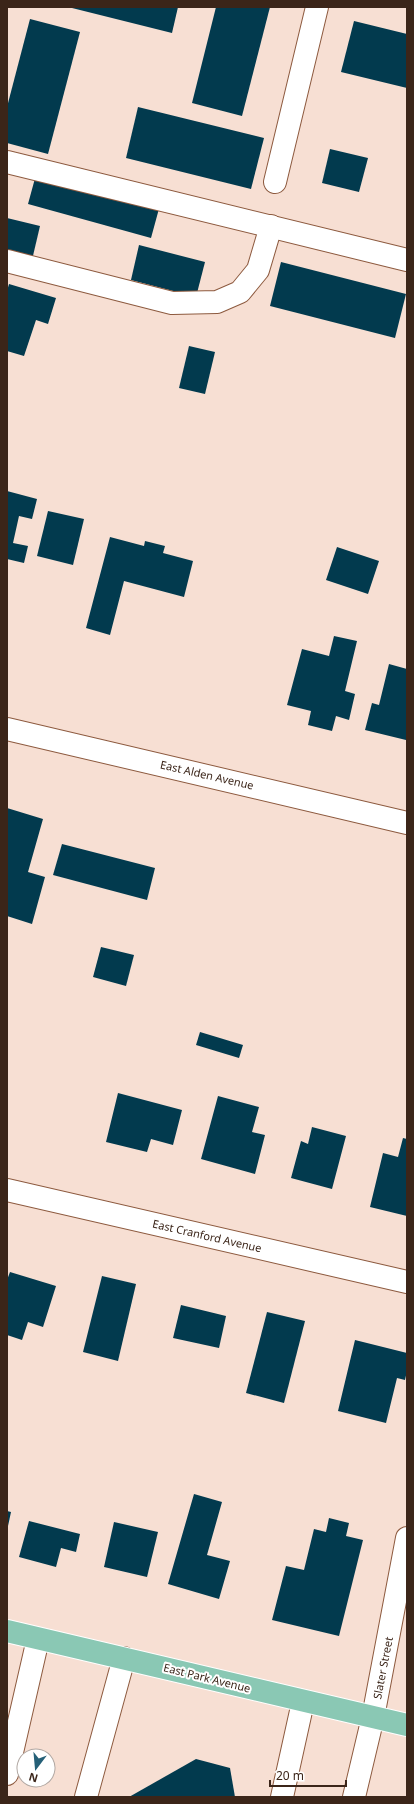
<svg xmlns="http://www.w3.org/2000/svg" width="414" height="1804" font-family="'Noto Sans',sans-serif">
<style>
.building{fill:#023a4e}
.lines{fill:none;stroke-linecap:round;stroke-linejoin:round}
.minor-casing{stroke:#8d5a3f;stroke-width:24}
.major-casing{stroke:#fff;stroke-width:24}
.minor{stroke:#fff;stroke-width:22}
.major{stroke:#8ac8b4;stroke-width:22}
.labels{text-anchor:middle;stroke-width:4;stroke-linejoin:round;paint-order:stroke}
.street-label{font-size:11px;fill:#3b2519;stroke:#fff}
</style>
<rect width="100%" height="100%" fill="#f7dfd3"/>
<!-- building -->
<g class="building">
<polygon points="68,7 178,7 172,33"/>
<polygon points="216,7 270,7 242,116 192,103"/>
<polygon points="30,19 80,32 48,154 7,143 7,107"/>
<polygon points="354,21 407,34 407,88 341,72"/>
<polygon points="138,107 264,138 251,189 126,158"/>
<polygon points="330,149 368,158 359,192 322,183"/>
<polygon points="37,171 160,205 151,238 28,204"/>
<polygon points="7,218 40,226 32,260 7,253"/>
<polygon points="139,245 205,262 196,297 131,280"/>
<polygon points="281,262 406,294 395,338 270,306"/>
<polygon points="9,284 56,298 48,324 36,320 24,356 7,351 7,291"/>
<polygon points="189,346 215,352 205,394 179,388"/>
<polygon points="7,491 37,499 32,519 19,516 13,543 28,546 24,563 7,559"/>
<polygon points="48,511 84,519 73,565 37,556"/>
<polygon points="110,537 144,546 145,541 165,546 163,553 193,561 184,597 124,581 110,635 86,628"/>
<polygon points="337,547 379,561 368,594 326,580"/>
<polygon points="334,636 357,641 345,691 355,694 349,720 336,716 332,731 308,725 311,711 287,705 302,649 329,656"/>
<polygon points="389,664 407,669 406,740 365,730 372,703 379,705"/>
<polygon points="7,808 43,819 28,872 45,877 32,924 7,916"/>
<polygon points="62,844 155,868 147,900 53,875"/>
<polygon points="101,947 134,955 126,986 93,977"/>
<polygon points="200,1032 243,1045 239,1058 196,1045"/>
<polygon points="118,1093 182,1110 173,1145 151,1139 147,1152 106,1142"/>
<polygon points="218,1096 259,1107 252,1132 265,1135 255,1174 201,1159"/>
<polygon points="312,1127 346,1136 332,1189 291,1178 301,1141 308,1144"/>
<polygon points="403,1138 407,1139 407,1216 370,1207 383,1153 398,1157"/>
<polygon points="10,1272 56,1286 43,1327 28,1322 22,1340 7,1335 7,1280"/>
<polygon points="102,1276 136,1284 118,1361 83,1352"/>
<polygon points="181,1305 226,1316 219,1348 173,1338"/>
<polygon points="267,1312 305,1321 284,1403 246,1393"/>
<polygon points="355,1340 407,1353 407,1371 405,1380 397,1378 386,1423 338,1411"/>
<polygon points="194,1494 222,1502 207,1555 230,1561 219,1599 168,1584"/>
<polygon points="7,1511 11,1512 8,1526 7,1526"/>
<polygon points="329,1518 349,1523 346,1536 363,1540 339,1636 272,1620 286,1566 304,1570 314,1529 326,1532"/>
<polygon points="29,1521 80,1534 76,1552 61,1548 56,1567 19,1557"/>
<polygon points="114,1522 158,1532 147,1577 104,1567"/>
<polygon points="196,1759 230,1768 235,1797 129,1797"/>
</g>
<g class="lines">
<!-- minor casing -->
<g class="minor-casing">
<g id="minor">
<polyline points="7,162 407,260"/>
<polyline points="275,182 317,7"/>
<polyline points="7,261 172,303 217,302 240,292 258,270 271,226"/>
<polyline points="7,729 407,823"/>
<polyline points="7,1190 407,1282"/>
<polyline points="7,1774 38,1639"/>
<polyline points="86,1797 124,1658"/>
<polyline points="282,1797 303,1702"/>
<polyline points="354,1797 373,1717 407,1538"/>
</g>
</g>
<!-- major casing -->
<g class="major-casing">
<polyline id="major" points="7,1631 407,1725"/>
</g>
<!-- minor -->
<use href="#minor" class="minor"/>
<!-- major -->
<use href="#major" class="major"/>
</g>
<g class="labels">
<!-- street labels -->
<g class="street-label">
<text transform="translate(207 775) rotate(13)" y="4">East Alden Avenue</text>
<text transform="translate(207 1236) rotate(13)" y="4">East Cranford Avenue</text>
<text transform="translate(383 1668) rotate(-79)" y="4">Slater Street</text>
<text transform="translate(207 1678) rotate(14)" y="4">East Park Avenue</text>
</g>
</g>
<!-- border -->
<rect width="414" height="1804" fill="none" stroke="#3b2519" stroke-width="16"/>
<!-- north arrow -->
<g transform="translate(36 1768) rotate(196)"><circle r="19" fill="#ffffff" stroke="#b1a8a3"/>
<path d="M0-3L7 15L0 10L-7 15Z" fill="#256078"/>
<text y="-6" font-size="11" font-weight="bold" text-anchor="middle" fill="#3b2519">N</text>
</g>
<!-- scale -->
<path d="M270 1780v6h76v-6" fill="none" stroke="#3b2519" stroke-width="2"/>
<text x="276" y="1780" font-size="12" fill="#3b2519" stroke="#ffffff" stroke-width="3" paint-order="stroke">20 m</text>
</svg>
